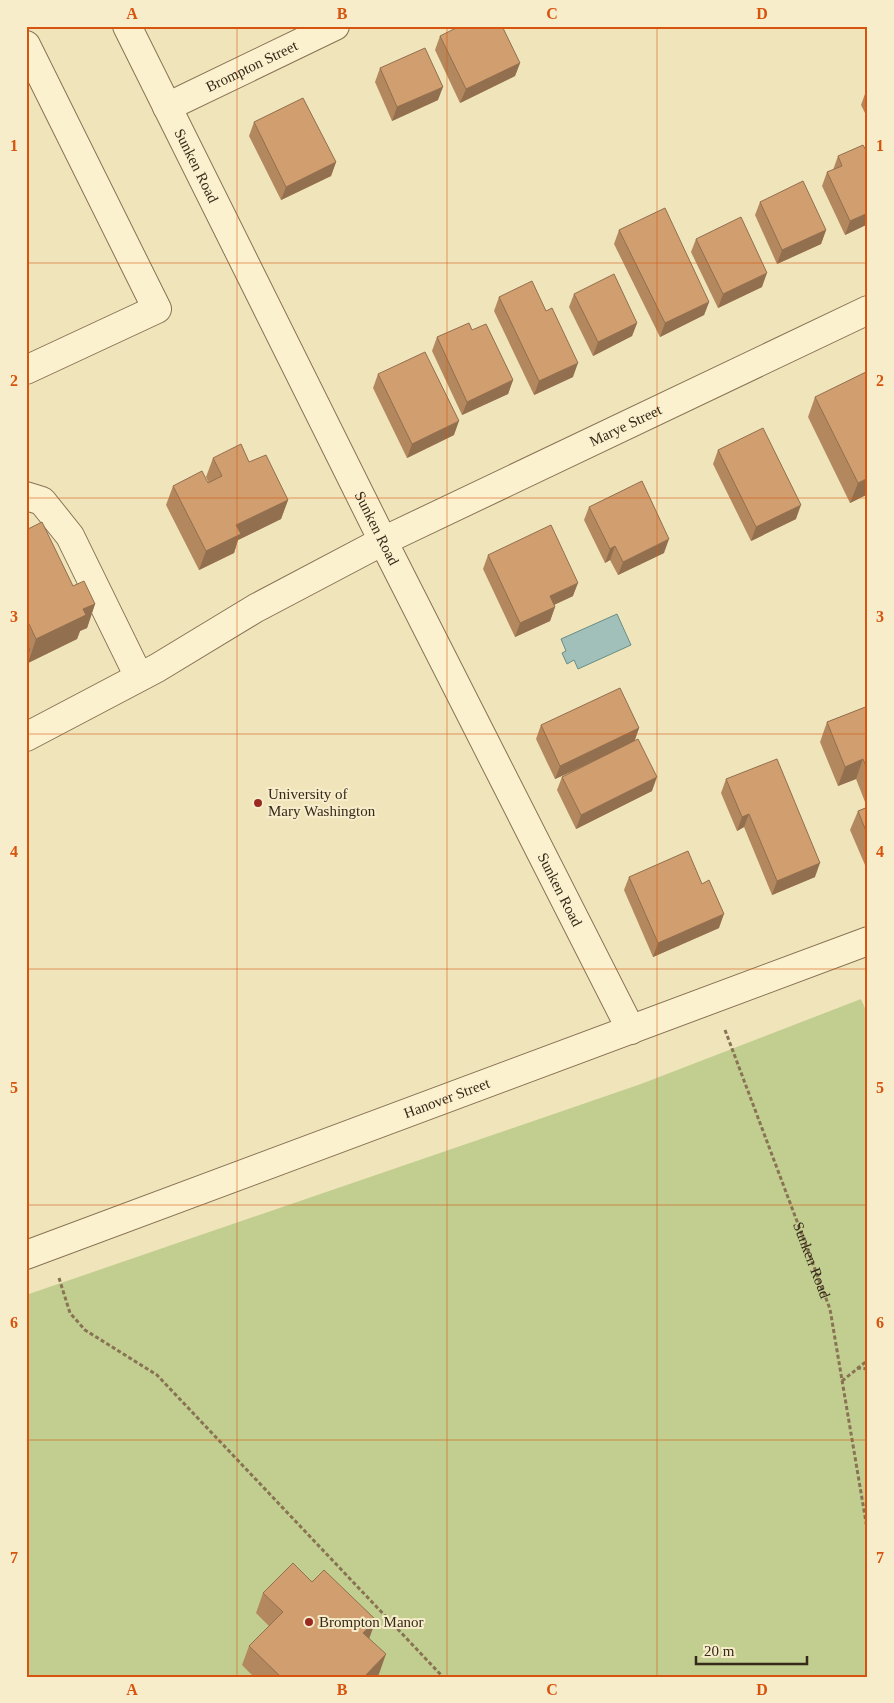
<svg xmlns="http://www.w3.org/2000/svg" width="894" height="1703" font-family="Georgia,serif">
<style>
.green{fill:#c2ce8f}
.water{fill:#a0c0b9;stroke:#678e87}
.lines{fill:none;stroke-linecap:round;stroke-linejoin:round}
.minor-casing{stroke:#887354;stroke-width:30}
.path{stroke:#887354;stroke-width:3;stroke-dasharray:4 2.5;stroke-linecap:butt}
.minor{stroke:#fbf1ce;stroke-width:28}
.wall{fill:#b3885f}
.shaded-wall{fill:#926f4e}
.building{fill:#d09e6f;stroke:#926f4e}
.grid{fill:none;stroke:#d6540d;stroke-width:1;stroke-opacity:0.55}
.poi-dot{fill:#9a2921;stroke:#f7edcb;stroke-width:2}
.labels{text-anchor:middle;stroke-width:4;stroke-linejoin:round;paint-order:stroke}
.street-label{font-size:15px;fill:#362a1a;stroke:#f7edcb}
.poi-label{font-size:15px;fill:#362a1a;stroke:#f7edcb;text-anchor:start}
.neatline{fill:none;stroke:#d6540d;stroke-width:2}
.grid-label{font-size:16px;text-anchor:middle;font-weight:bold;fill:#d6540d}
</style>
<rect width="100%" height="100%" fill="#f0e4bb"/>
<!-- green -->
<polygon class="green" points="861,999 868,1015 868,1677 26,1677 26,1295 641,1084"/>
<!-- water -->
<polygon class="water" points="617,614 631,645 578,669 574,660 567,664 562,653 566,651 561,639"/>
<g class="lines">
<!-- minor casing -->
<g class="minor-casing">
<g id="minor">
<path id="s2" d="M127,26L383,541L631,1030"/>
<polyline points="26,45 157,309 26,370"/>
<path id="s3" d="M167,107L335,26"/>
<polyline points="26,496 42,501 70,536 139,677"/>
<path id="s4" d="M26,737L157,668L256,608L383,541L868,310"/>
<path id="s5" d="M26,1255L868,941"/>
</g>
</g>
<!-- path -->
<g class="path">
<path id="s1" d="M725,1030L830,1309L868,1534"/>
<polyline points="59,1278 70,1313 85,1330 157,1375 443,1677"/>
<polyline points="857,1368 868,1369"/>
<polyline points="842,1381 868,1360"/>
</g>
<!-- minor -->
<use href="#minor" class="minor"/>
</g>
<!-- wall -->
<g class="wall">
<polygon points="440,36 520,63 515,76 460,103 435,50"/>
<polygon points="380,68 438,100 392,121 375,82"/>
<polygon points="868,90 868,119 861,105 866,91"/>
<polygon points="254,122 336,162 331,176 281,200 249,136"/>
<polygon points="838,156 868,224 845,235 822,186 827,172 833,170"/>
<polygon points="760,202 826,230 821,244 777,264 755,215"/>
<polygon points="619,230 709,302 704,315 660,337 614,244"/>
<polygon points="696,239 762,287 718,308 691,252"/>
<polygon points="574,294 637,323 632,336 593,356 569,307"/>
<polygon points="499,297 573,377 534,395 494,311"/>
<polygon points="472,330 513,380 508,394 462,415 432,351 437,337"/>
<polygon points="378,374 454,435 407,458 373,388"/>
<polygon points="815,397 868,494 850,503 808,417"/>
<polygon points="718,450 796,519 751,541 713,464"/>
<polygon points="213,458 249,462 288,500 281,519 238,540 234,553 199,570 166,505 173,486 209,483 206,477"/>
<polygon points="589,507 664,553 618,575 610,560 605,563 584,520"/>
<polygon points="26,530 73,586 95,604 87,628 80,631 77,639 28,663 26,660"/>
<polygon points="488,555 573,596 554,605 555,607 550,621 515,637 483,569"/>
<polygon points="868,706 868,872 850,830 858,811 867,807 856,779 838,786 820,742 827,722"/>
<polygon points="541,725 639,728 635,740 652,791 576,829 557,790 562,777 578,769 555,779 536,739"/>
<polygon points="726,779 815,877 772,895 744,827 737,831 721,793"/>
<polygon points="629,877 702,884 719,928 653,957 624,890"/>
<polygon points="312,1582 376,1620 369,1638 379,1674 376,1677 254,1677 242,1665 249,1646 269,1626 256,1613 263,1593"/>
</g>
<!-- shaded-wall -->
<g class="shaded-wall">
<polygon points="520,63 515,76 460,103 466,89"/>
<polygon points="443,87 438,100 392,121 397,107"/>
<polygon points="336,162 331,176 281,200 286,187"/>
<polygon points="868,213 868,224 845,235 850,221"/>
<polygon points="826,230 821,244 777,264 782,250"/>
<polygon points="767,273 762,287 718,308 723,294"/>
<polygon points="709,302 704,315 660,337 665,323"/>
<polygon points="637,323 632,336 593,356 598,342"/>
<polygon points="578,363 573,377 534,395 539,381"/>
<polygon points="513,380 508,394 462,415 467,402"/>
<polygon points="459,421 454,435 407,458 412,444"/>
<polygon points="868,478 868,494 850,503 858,483"/>
<polygon points="288,500 281,519 238,540 234,553 199,570 206,551 236,525"/>
<polygon points="801,505 796,519 751,541 756,527"/>
<polygon points="669,539 664,553 618,575 623,562"/>
<polygon points="615,546 610,560 605,563 610,549"/>
<polygon points="578,583 573,596 545,609 550,596"/>
<polygon points="95,604 87,628 80,631 77,639 28,663 36,639 83,609"/>
<polygon points="555,607 550,621 515,637 520,623"/>
<polygon points="29,624 26,632 26,626"/>
<polygon points="30,650 26,660 26,651"/>
<polygon points="639,728 634,742 555,779 560,766"/>
<polygon points="863,759 856,779 838,786 845,767"/>
<polygon points="657,777 652,791 576,829 581,815"/>
<polygon points="749,814 744,827 737,831 742,817"/>
<polygon points="820,863 815,877 772,895 777,881"/>
<polygon points="724,914 719,928 653,957 658,943"/>
<polygon points="376,1620 369,1639 363,1633"/>
<polygon points="386,1654 379,1674 376,1677 364,1677"/>
</g>
<!-- building -->
<g class="building">
<polygon points="460,26 502,26 520,63 466,89 440,36"/>
<polygon points="425,48 443,87 397,107 380,68"/>
<polygon points="303,98 336,162 286,187 254,122"/>
<polygon points="863,145 868,154 868,213 850,221 827,172 842,166 838,156"/>
<polygon points="803,181 826,230 782,250 760,202"/>
<polygon points="665,208 709,302 665,323 619,230"/>
<polygon points="741,217 767,273 723,294 696,239"/>
<polygon points="614,274 637,323 598,342 574,294"/>
<polygon points="532,281 546,311 552,308 578,363 539,381 499,297"/>
<polygon points="469,323 472,330 486,324 513,380 467,402 437,337"/>
<polygon points="425,352 459,421 412,444 378,374"/>
<polygon points="868,371 868,478 858,483 815,397"/>
<polygon points="763,428 801,505 756,527 718,450"/>
<polygon points="241,444 249,462 266,455 288,500 236,525 241,534 206,551 173,486 202,471 208,483 222,476 213,458"/>
<polygon points="642,481 669,539 623,562 615,546 610,549 589,507"/>
<polygon points="42,522 73,586 84,581 95,604 83,609 86,615 36,639 29,624 26,626 26,530"/>
<polygon points="551,525 578,583 550,596 555,607 520,623 488,555"/>
<polygon points="26,642 30,650 26,651"/>
<polygon points="620,688 639,728 560,766 541,725"/>
<polygon points="868,706 868,771 863,759 845,767 827,722"/>
<polygon points="638,739 657,777 581,815 562,777"/>
<polygon points="777,759 820,863 777,881 749,814 742,817 726,779"/>
<polygon points="868,807 868,836 858,811"/>
<polygon points="688,851 702,884 709,880 724,914 658,943 629,877"/>
<polygon points="293,1563 312,1582 324,1570 376,1620 363,1633 386,1654 364,1677 281,1677 249,1646 283,1612 263,1593"/>
</g>
<!-- grid -->
<path class="grid" d="M237,26V1677M447,26V1677M657,26V1677M26,263H868M26,498H868M26,734H868M26,969H868M26,1205H868M26,1440H868"/>
<!-- markers -->
<g class="poi-dot">
<circle cx="258" cy="803" r="5"/>
<circle cx="309" cy="1622" r="5"/>
</g>
<g class="labels">
<!-- street labels -->
<g class="street-label">
<text dy="5" stroke="none"><textPath href="#s3" startOffset="94">Brompton Street</textPath></text>
<text dy="5" stroke="none"><textPath href="#s2" startOffset="156">Sunken Road</textPath></text>
<text dy="5" stroke="none"><textPath href="#s4" startOffset="676">Marye Street</textPath></text>
<text dy="5" stroke="none"><textPath href="#s2" startOffset="561">Sunken Road</textPath></text>
<text dy="5" stroke="none"><textPath href="#s2" startOffset="966">Sunken Road</textPath></text>
<text dy="5" stroke="none"><textPath href="#s5" startOffset="449">Hanover Street</textPath></text>
<text dy="5" stroke="none"><textPath href="#s1" startOffset="246">Sunken Road</textPath></text>
</g>
<!-- poi labels -->
<g class="poi-label">
<text x="268" y="799">University of<tspan x="268" dy="17">Mary Washington</tspan></text>
<text x="319" y="1627">Brompton Manor</text>
</g>
</g>
<!-- border -->
<rect width="894" height="1703" fill="none" stroke="#f7edcb" stroke-width="55"/>
<!-- scale -->
<path d="M696 1656v8h111v-8" fill="none" stroke="#362a1a" stroke-width="2.5"/>
<text x="704" y="1656" font-size="15" fill="#362a1a" stroke="#f7edcb" stroke-width="4" paint-order="stroke">20 m</text>
<rect x="28" y="28" width="838" height="1648" class="neatline"/>
<g class="grid-label">
<text x="132" y="19">A</text>
<text x="342" y="19">B</text>
<text x="552" y="19">C</text>
<text x="762" y="19">D</text>
<text x="14" y="151">1</text>
<text x="880" y="151">1</text>
<text x="14" y="386">2</text>
<text x="880" y="386">2</text>
<text x="14" y="622">3</text>
<text x="880" y="622">3</text>
<text x="14" y="857">4</text>
<text x="880" y="857">4</text>
<text x="14" y="1093">5</text>
<text x="880" y="1093">5</text>
<text x="14" y="1328">6</text>
<text x="880" y="1328">6</text>
<text x="14" y="1563">7</text>
<text x="880" y="1563">7</text>
<text x="132" y="1695">A</text>
<text x="342" y="1695">B</text>
<text x="552" y="1695">C</text>
<text x="762" y="1695">D</text>
</g>
</svg>
